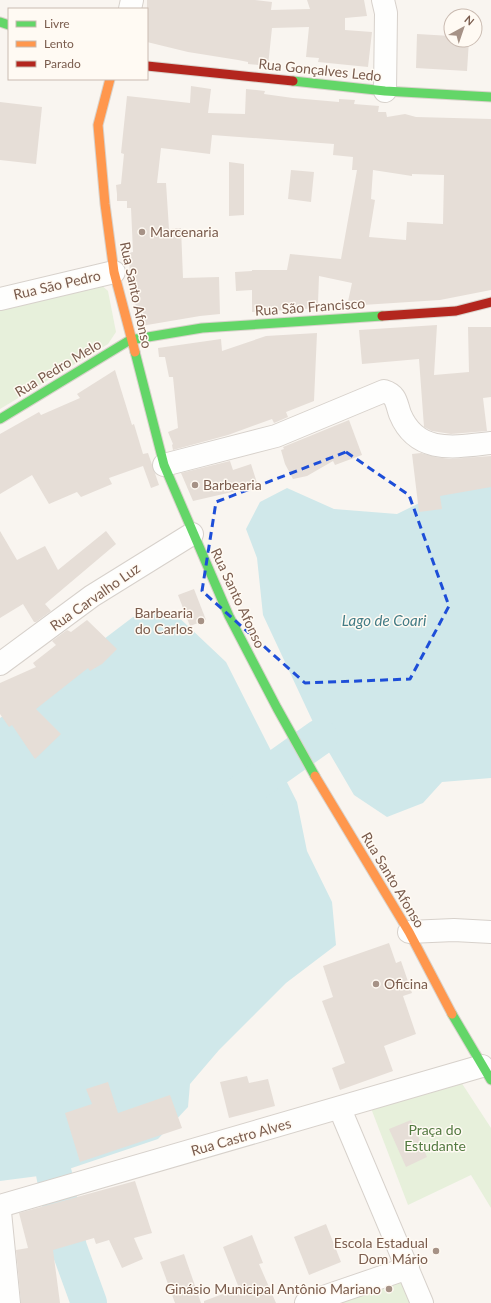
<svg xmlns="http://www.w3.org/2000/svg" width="491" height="1303" font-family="Lato,sans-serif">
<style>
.green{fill:#e7f0db}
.water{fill:#d0e8ea}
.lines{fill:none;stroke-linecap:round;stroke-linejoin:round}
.river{stroke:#d0e8ea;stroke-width:36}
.building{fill:#e6ded7;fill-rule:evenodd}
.street-casing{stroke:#d7d1cb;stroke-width:24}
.fast-casing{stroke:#d9d2cb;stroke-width:11}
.slow-casing{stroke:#d9d2cb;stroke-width:11}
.jam-casing{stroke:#d9d2cb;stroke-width:11}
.street{stroke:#fefefd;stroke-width:22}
.fast{stroke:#63d668;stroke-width:9}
.slow{stroke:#ff974d;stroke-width:9}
.jam{stroke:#b3261e;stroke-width:9}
.marked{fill:none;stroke:#1d4ed8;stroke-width:3;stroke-dasharray:8 5;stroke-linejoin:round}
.poi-dot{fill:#a69286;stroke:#fffaf3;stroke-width:1.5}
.labels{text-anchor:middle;stroke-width:3;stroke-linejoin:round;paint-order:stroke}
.street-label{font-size:14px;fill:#7a5c4d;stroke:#fffaf3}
.poi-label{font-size:14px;fill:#7a5c4d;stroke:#fffaf3;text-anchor:start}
.park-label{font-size:14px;fill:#537a41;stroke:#fffaf3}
.water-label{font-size:15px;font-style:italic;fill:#437c86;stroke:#fffaf3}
</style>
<rect width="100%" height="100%" fill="#f9f5f0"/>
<!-- green -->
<g class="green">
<polygon points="100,284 108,291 116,332 108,344 0,409 0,307"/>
<polygon points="461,1082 491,1128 491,1208 471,1175 408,1205 369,1103"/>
<polygon points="406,1275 416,1303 328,1303"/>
</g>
<!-- water -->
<g class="water">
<polygon points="491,468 491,778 442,782 423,803 387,817 354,795 320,737 263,615 257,558 246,529 260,502 287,488 334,509 397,514"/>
<polygon points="172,611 226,662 297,802 307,851 332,902 336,945 286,983 219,1050 190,1084 188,1107 158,1139 54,1174 0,1181 0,718 133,617"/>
</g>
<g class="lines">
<!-- river -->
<g class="river">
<polyline points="238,795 320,737"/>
<polyline points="54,1174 69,1248 89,1303"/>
</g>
</g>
<!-- building -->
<g class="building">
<polygon points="147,0 255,0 272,2 271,10 310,9 307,0 364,0 367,16 345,18 345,30 372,32 368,67 318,62 319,58 306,57 309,27 272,28 268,66 248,64 248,62 238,60 188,52 147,42"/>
<polygon points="417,34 451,36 451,40 469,40 467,71 416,68"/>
<path d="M191,86L211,89L208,113L245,114L246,89L265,91L264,94L293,98L339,102V99L355,100L354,104L379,106L378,112H386L387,117L405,114L416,117L491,119V290L440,300L347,306L352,283L319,276L318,303H316L318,308L252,312V290L236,291L235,272L252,271V270H287L290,254L341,259L357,170H352L353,157L333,155L334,144L212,135L210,154L161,148L157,183H166L169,229L181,228L183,278L219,277L220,314L200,316L141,326L132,291L128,253L133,252L131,208H127V201H117V194L116,185L121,184L124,154L121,153L127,96L190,103ZM373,170L412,176V174L444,175L443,224L407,222L406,240L369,237L375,200L371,199Z"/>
<polygon points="0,102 42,107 36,164 0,160"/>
<polygon points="229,162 244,164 244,215 229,216"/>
<polygon points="291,170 314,172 311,202 288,199"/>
<polygon points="437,325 434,375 469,372 468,327 491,327 491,397 483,398 487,431 451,434 432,431 424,427 419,359 362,364 359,330"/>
<polygon points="317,333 314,401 286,412 288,417 274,423 272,419 228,435 173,450 172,445 173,444 168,432 178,428 173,377 169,377 165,357 159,357 158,348 221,339 222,351 266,336"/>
<polygon points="115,370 132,425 134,424 143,454 148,453 159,485 151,488 143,466 109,478 112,484 81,497 77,492 49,504 32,475 0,494 0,434 39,412 41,415 80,398 77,394"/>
<polygon points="349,420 362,455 335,465 333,461 307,476 293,479 285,464 281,450 284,449 283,447"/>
<polygon points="421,453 435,457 450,459 491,456 491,487 440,496 442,509 419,512 412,454"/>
<polygon points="230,461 233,470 251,464 258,486 193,501 181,473"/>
<polygon points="0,531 17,560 45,546 58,570 106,531 116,544 45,604 51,611 36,622 34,622 23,604 0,618"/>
<polygon points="194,589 206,620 190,626 178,595"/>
<polygon points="87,620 117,649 102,664 90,671 88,668 36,709 61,734 35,759 12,725 9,727 0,714 0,683 36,667 33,663 56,645 52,641 67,630 71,632"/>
<polygon points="389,943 396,963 401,961 412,993 403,996 416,1034 384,1046 393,1071 340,1090 332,1068 345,1063 322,1001 333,997 323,966"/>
<polygon points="247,1076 249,1083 268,1079 275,1106 229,1118 220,1082"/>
<polygon points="108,1082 118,1113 170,1095 182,1128 80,1162 65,1113 92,1104 86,1089"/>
<polygon points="411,1120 427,1157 406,1167 389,1129"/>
<polygon points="135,1181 152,1233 134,1238 143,1259 122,1268 109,1240 96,1244 94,1238 53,1250 60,1303 21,1303 16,1250 28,1248 19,1213"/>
<polygon points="326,1224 341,1262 309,1275 294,1237"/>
<polygon points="252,1235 263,1263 259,1264 276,1303 204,1303 204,1301 239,1288 223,1247"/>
<polygon points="184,1254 201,1303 175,1303 160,1262"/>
</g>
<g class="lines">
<!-- street casing -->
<g class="street-casing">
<g id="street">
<polyline points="383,0 386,13 385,91"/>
<polyline points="130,9 132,0"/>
<polyline points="0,299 114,272"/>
<path d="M164,465L276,436L384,391C397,395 396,403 400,414C417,455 455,447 491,443"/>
<polyline points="0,664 92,596 192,534"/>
<polyline points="409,932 454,930 491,932"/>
<polyline points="340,1109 422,1303"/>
<polyline points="0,1206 482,1066"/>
<polyline points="0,1212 9,1303"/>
<polyline points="306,1303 408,1268"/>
</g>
</g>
<!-- fast casing -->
<g class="fast-casing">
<g id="fast">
<polyline points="0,22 9,25"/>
<polyline points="293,81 385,91 491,97"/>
<polyline points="135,352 164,465 229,616 277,708 315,776"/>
<polyline points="0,419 130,340 202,328 382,316"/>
<polyline points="452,1014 491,1080"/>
</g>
</g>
<!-- slow casing -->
<g class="slow-casing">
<g id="slow">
<polyline points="110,79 98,125 105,204 114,272 135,352"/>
<polyline points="315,776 409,932 452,1014"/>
</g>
</g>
<!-- jam casing -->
<g class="jam-casing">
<g id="jam">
<polyline points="147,66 293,81"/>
<polyline points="382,316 456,311 491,302"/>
</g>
</g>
<!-- street -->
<use href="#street" class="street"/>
<!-- fast -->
<use href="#fast" class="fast"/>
<!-- slow -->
<use href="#slow" class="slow"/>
<!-- jam -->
<use href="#jam" class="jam"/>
</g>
<!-- marked area -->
<path class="marked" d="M346,452L409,495L449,606L410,679L305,683L202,591L216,502Z"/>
<!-- markers -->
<g class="poi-dot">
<circle cx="142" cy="232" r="4"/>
<circle cx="195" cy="485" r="4"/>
<circle cx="201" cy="621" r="4"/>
<circle cx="376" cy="984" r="4"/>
<circle cx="436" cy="1251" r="4"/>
<circle cx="389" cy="1289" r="4"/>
</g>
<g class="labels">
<!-- street labels -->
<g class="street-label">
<text transform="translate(320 70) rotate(6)" y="5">Rua Gonçalves Ledo</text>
<text transform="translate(57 285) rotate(-13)" y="5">Rua São Pedro</text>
<text transform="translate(136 295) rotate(78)" y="5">Rua Santo Afonso</text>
<text transform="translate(310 307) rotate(-4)" y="5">Rua São Francisco</text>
<text transform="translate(58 368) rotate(-31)" y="5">Rua Pedro Melo</text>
<text transform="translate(95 597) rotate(-35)" y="5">Rua Carvalho Luz</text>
<text transform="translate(238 598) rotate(65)" y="5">Rua Santo Afonso</text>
<text transform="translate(393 880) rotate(59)" y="5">Rua Santo Afonso</text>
<text transform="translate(241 1137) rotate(-16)" y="5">Rua Castro Alves</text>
</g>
<!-- poi labels -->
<g class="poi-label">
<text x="150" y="237">Marcenaria</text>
<text x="203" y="490">Barbearia</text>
<text x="193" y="618" text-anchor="end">Barbearia<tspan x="193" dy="16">do Carlos</tspan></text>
<text x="384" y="989">Oficina</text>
<text x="428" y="1248" text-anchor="end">Escola Estadual<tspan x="428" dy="16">Dom Mário</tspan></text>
<text x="381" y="1294" text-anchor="end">Ginásio Municipal Antônio Mariano</text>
</g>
<!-- park labels -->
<g class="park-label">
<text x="435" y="1135">Praça do<tspan x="435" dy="16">Estudante</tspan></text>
</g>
<!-- water labels -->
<g class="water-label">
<text x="384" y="626">Lago de Coari</text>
</g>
</g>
<!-- legend -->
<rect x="8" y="8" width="140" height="72" fill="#fffaf3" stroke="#cabbb1"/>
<rect x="16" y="21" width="20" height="6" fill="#63d668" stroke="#cabbb1"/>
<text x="44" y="28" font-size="12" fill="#7a5c4d">Livre</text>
<rect x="16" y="41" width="20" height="6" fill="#ff974d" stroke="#cabbb1"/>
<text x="44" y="48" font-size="12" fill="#7a5c4d">Lento</text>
<rect x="16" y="61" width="20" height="6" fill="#b3261e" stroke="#cabbb1"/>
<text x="44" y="68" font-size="12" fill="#7a5c4d">Parado</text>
<!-- north arrow -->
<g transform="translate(463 28) rotate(40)"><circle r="19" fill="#fffaf3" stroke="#cabbb1"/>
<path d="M0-3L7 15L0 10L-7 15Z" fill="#a69286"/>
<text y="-6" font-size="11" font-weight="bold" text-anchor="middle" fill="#7a5c4d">N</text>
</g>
</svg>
